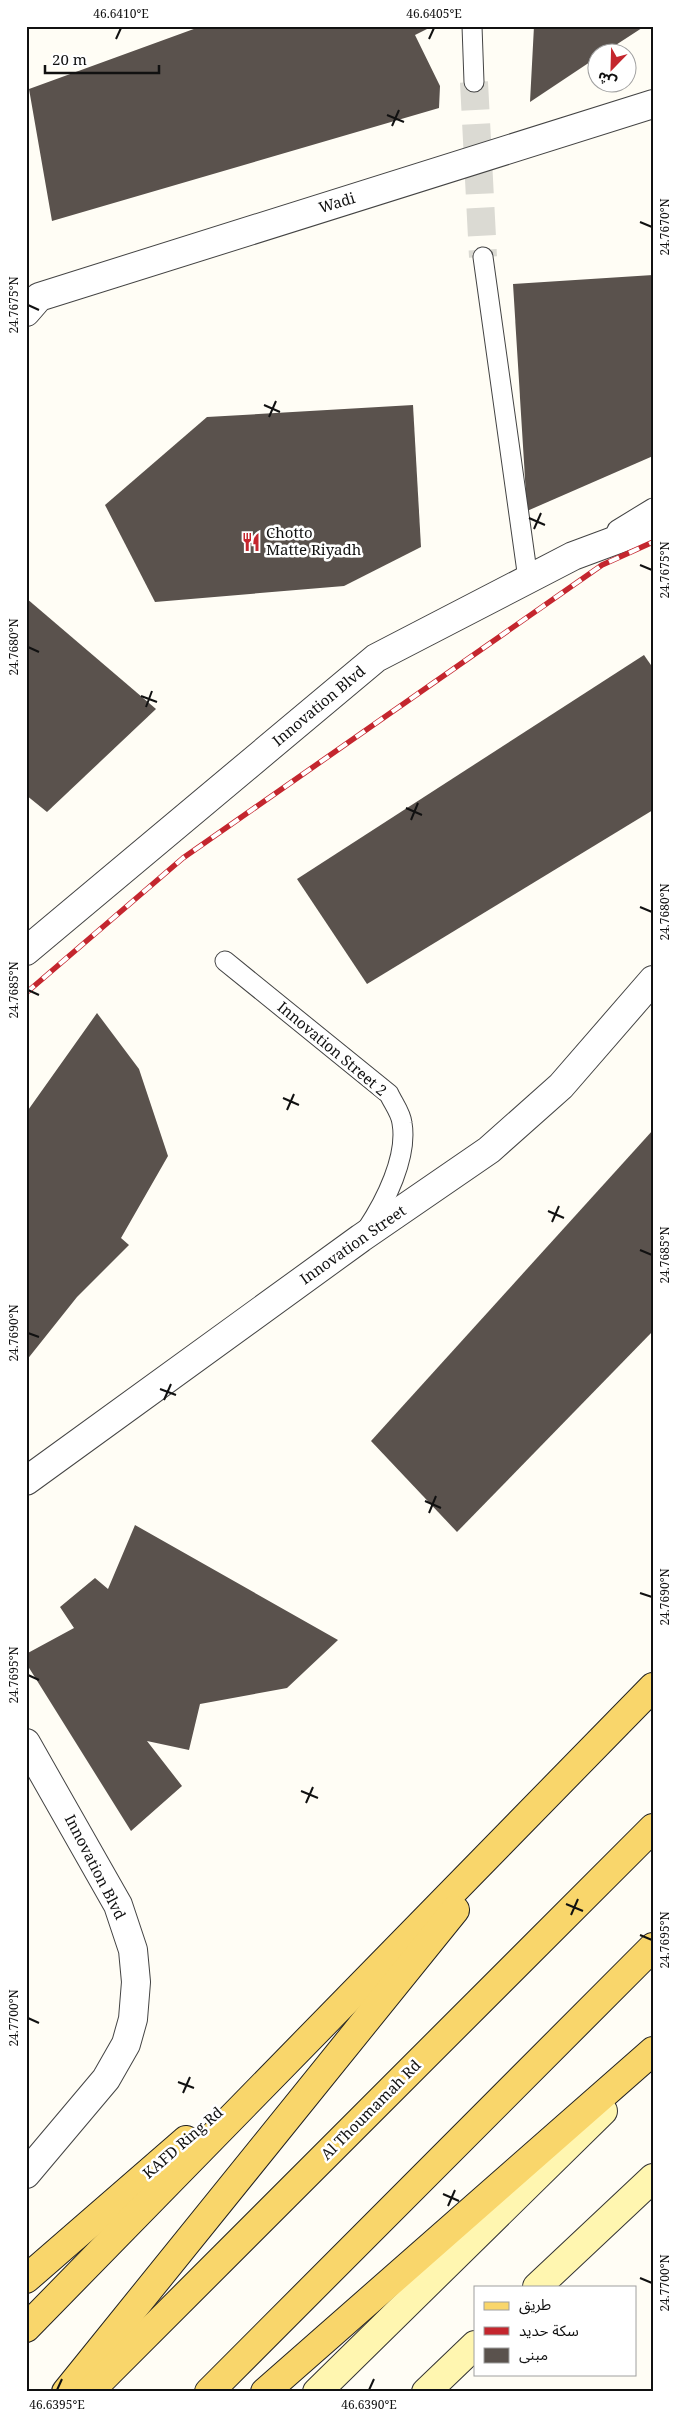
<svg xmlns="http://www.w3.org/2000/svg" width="679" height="2418" font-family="'Noto Serif','Noto Sans Arabic',serif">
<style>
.building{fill:#5a524d}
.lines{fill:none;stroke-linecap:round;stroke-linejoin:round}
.street-tunnel{stroke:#dbdad3;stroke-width:28;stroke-dasharray:28 14;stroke-linecap:butt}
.lane-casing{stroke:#444;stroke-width:21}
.street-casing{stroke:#444;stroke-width:30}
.secondary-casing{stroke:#333;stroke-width:30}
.primary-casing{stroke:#222;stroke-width:30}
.lane{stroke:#fff;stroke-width:19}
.street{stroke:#fff;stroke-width:28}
.secondary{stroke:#fff6b0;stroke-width:28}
.primary{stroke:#f9d66b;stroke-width:28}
.rail-casing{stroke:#c4262e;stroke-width:5.5}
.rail{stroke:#fff;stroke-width:4;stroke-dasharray:11;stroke-linecap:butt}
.ticks{fill:none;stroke:#111;stroke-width:2}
.labels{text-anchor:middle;stroke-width:5;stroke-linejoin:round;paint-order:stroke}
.street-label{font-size:15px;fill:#111;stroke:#fff}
.poi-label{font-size:15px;fill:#111;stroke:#fff;text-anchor:start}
.neatline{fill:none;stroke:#111;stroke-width:2}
.ticks-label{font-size:12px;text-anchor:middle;fill:#111}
</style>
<rect width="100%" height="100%" fill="#fffdf5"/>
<!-- building -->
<g class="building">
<polygon points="202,26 433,26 415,35 440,86 439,108 52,221 29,89"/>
<polygon points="534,26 645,26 605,52 596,52 596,58 530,102"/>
<polygon points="653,275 653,456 527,511 513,284"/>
<polygon points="413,405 421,547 344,586 155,602 105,505 207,417"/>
<polygon points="26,598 156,709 47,812 26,795"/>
<polygon points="644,655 653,668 653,810 367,984 297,879"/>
<polygon points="97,1013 139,1069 168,1156 121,1238 129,1245 77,1297 26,1361 26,1113"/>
<polygon points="653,1130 653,1331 457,1532 371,1441"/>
<polygon points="135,1525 338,1640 287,1688 200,1704 189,1750 147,1741 182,1786 131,1831 26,1663 26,1654 74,1628 60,1607 95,1578 108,1589"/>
</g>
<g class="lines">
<!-- street-tunnel -->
<polyline class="street-tunnel" points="474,82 483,257"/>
<!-- lane casing -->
<g class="lane-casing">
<g id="lane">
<polyline points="472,26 474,82"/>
<polyline points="483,257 528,579"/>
<polyline points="617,530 653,508"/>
<path d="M225,961L389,1094C393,1103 401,1113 402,1123C408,1157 385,1202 367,1229"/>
</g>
</g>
<!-- street casing -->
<g class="street-casing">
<g id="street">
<polyline points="26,312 39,297 653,104"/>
<polyline points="26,951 376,658 573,556 643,530 653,529"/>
<polyline points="26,1481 361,1238 489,1150 561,1086 653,980"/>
<polyline points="26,1743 118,1905 133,1950 136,1982 133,2019 126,2044 106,2079 26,2174"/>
</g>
</g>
<!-- secondary casing -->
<g class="secondary-casing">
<g id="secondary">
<polyline points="537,2287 653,2178"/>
<polyline points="317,2392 603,2111"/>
<polyline points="426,2392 475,2345"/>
</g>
</g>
<!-- primary casing -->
<g class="primary-casing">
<g id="primary">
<polyline points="26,2279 186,2140"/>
<polyline points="26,2328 653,1687"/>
<polyline points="66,2392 455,1910"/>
<polyline points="89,2392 653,1828"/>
<polyline points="209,2392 653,1947"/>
<polyline points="265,2392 653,2051"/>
</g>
</g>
<!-- lane -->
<use href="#lane" class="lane"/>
<!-- street -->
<use href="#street" class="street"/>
<!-- secondary -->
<use href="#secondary" class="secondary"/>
<!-- primary -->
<use href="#primary" class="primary"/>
<!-- rail casing -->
<g class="rail-casing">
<polyline id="rail" points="26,993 183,858 602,565 653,542"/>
</g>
<!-- rail -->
<use href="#rail" class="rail"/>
</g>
<!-- ticks -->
<path class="ticks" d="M116,39L121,28M429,39L434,28M387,115L404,122M392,126L399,110M640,222L652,227M28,305L39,310M264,405L280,412M269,417L276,401M529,518L545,525M534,529L541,513M640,565L652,570M28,647L39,652M141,696L157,702M146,707L152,691M406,808L422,815M411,820L418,803M640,907L652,912M28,990L39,995M283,1098L299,1105M287,1110L294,1094M548,1211L564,1218M552,1222L559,1206M640,1250L652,1255M28,1333L39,1337M160,1389L176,1395M164,1400L171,1384M425,1501L441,1508M429,1513L436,1496M640,1593L652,1597M28,1675L39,1680M301,1791L318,1798M306,1803L313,1787M566,1904L583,1911M571,1915L578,1899M640,1935L652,1940M28,2018L39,2023M178,2082L194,2088M183,2093L190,2077M443,2194L459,2201M448,2206L455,2190M640,2278L652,2283M57,2390L62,2379M369,2390L374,2379"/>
<!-- icons -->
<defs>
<g id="restaurant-bare" transform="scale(1.5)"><path d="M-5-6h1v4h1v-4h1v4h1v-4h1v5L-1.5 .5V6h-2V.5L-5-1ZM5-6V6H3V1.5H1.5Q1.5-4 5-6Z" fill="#c4262e" stroke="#fff" stroke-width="2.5" paint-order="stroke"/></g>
</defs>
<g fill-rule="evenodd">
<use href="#restaurant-bare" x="251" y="542"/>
</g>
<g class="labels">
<!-- street labels -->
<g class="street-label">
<text transform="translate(337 203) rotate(-17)" y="5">Wadi</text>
<text transform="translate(319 706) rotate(-40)" y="5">Innovation Blvd</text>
<text transform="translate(332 1049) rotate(40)" y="5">Innovation Street 2</text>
<text transform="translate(353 1245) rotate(-35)" y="5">Innovation Street</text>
<text transform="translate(95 1867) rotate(63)" y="5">Innovation Blvd</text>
<text transform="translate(371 2110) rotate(-45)" y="5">Al Thoumamah Rd</text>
<text transform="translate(183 2143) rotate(-41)" y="5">KAFD Ring Rd</text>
</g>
<!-- poi labels -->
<g class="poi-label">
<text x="266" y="538">Chotto<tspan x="266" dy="17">Matte Riyadh</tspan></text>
</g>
</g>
<!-- border -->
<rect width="679" height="2418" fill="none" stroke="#ffffff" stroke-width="55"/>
<!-- legend -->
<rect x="474" y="2286" width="162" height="90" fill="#ffffff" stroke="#a0a0a0"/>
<rect x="484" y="2302" width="25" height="8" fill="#f9d66b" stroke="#a0a0a0"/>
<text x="519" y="2310" font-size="15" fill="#111111">طريق</text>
<rect x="484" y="2327" width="25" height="8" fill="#c4262e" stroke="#a0a0a0"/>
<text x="519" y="2336" font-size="15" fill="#111111">سكة حديد</text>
<rect x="484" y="2348" width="25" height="15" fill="#5a524d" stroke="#a0a0a0"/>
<text x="519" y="2360" font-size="15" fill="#111111">مبنى</text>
<!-- north arrow -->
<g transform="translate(612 68) rotate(203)"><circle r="24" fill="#ffffff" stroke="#a0a0a0"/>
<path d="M0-4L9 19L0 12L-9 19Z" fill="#c4262e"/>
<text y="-8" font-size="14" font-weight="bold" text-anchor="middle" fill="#111111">ش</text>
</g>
<!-- scale -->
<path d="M45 65v8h114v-8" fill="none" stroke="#111111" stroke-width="2.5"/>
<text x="52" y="65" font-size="15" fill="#111111" stroke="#ffffff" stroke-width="4" paint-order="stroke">20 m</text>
<rect x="28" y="28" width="624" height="2362" class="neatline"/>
<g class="ticks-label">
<text x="121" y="18">46.6410°E</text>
<text x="434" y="18">46.6405°E</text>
<text transform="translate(665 227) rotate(-90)" y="4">24.7670°N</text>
<text transform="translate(14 305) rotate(-90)" y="4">24.7675°N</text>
<text transform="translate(665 570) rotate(-90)" y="4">24.7675°N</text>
<text transform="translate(14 647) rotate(-90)" y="4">24.7680°N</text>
<text transform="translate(665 912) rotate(-90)" y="4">24.7680°N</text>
<text transform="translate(14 990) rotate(-90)" y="4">24.7685°N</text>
<text transform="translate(665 1255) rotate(-90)" y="4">24.7685°N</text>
<text transform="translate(14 1333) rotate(-90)" y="4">24.7690°N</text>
<text transform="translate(665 1597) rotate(-90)" y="4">24.7690°N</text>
<text transform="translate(14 1675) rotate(-90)" y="4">24.7695°N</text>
<text transform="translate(665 1940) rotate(-90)" y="4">24.7695°N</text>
<text transform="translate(14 2018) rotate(-90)" y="4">24.7700°N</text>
<text transform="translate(665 2283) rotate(-90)" y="4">24.7700°N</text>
<text x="57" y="2409">46.6395°E</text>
<text x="369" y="2409">46.6390°E</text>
</g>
</svg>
